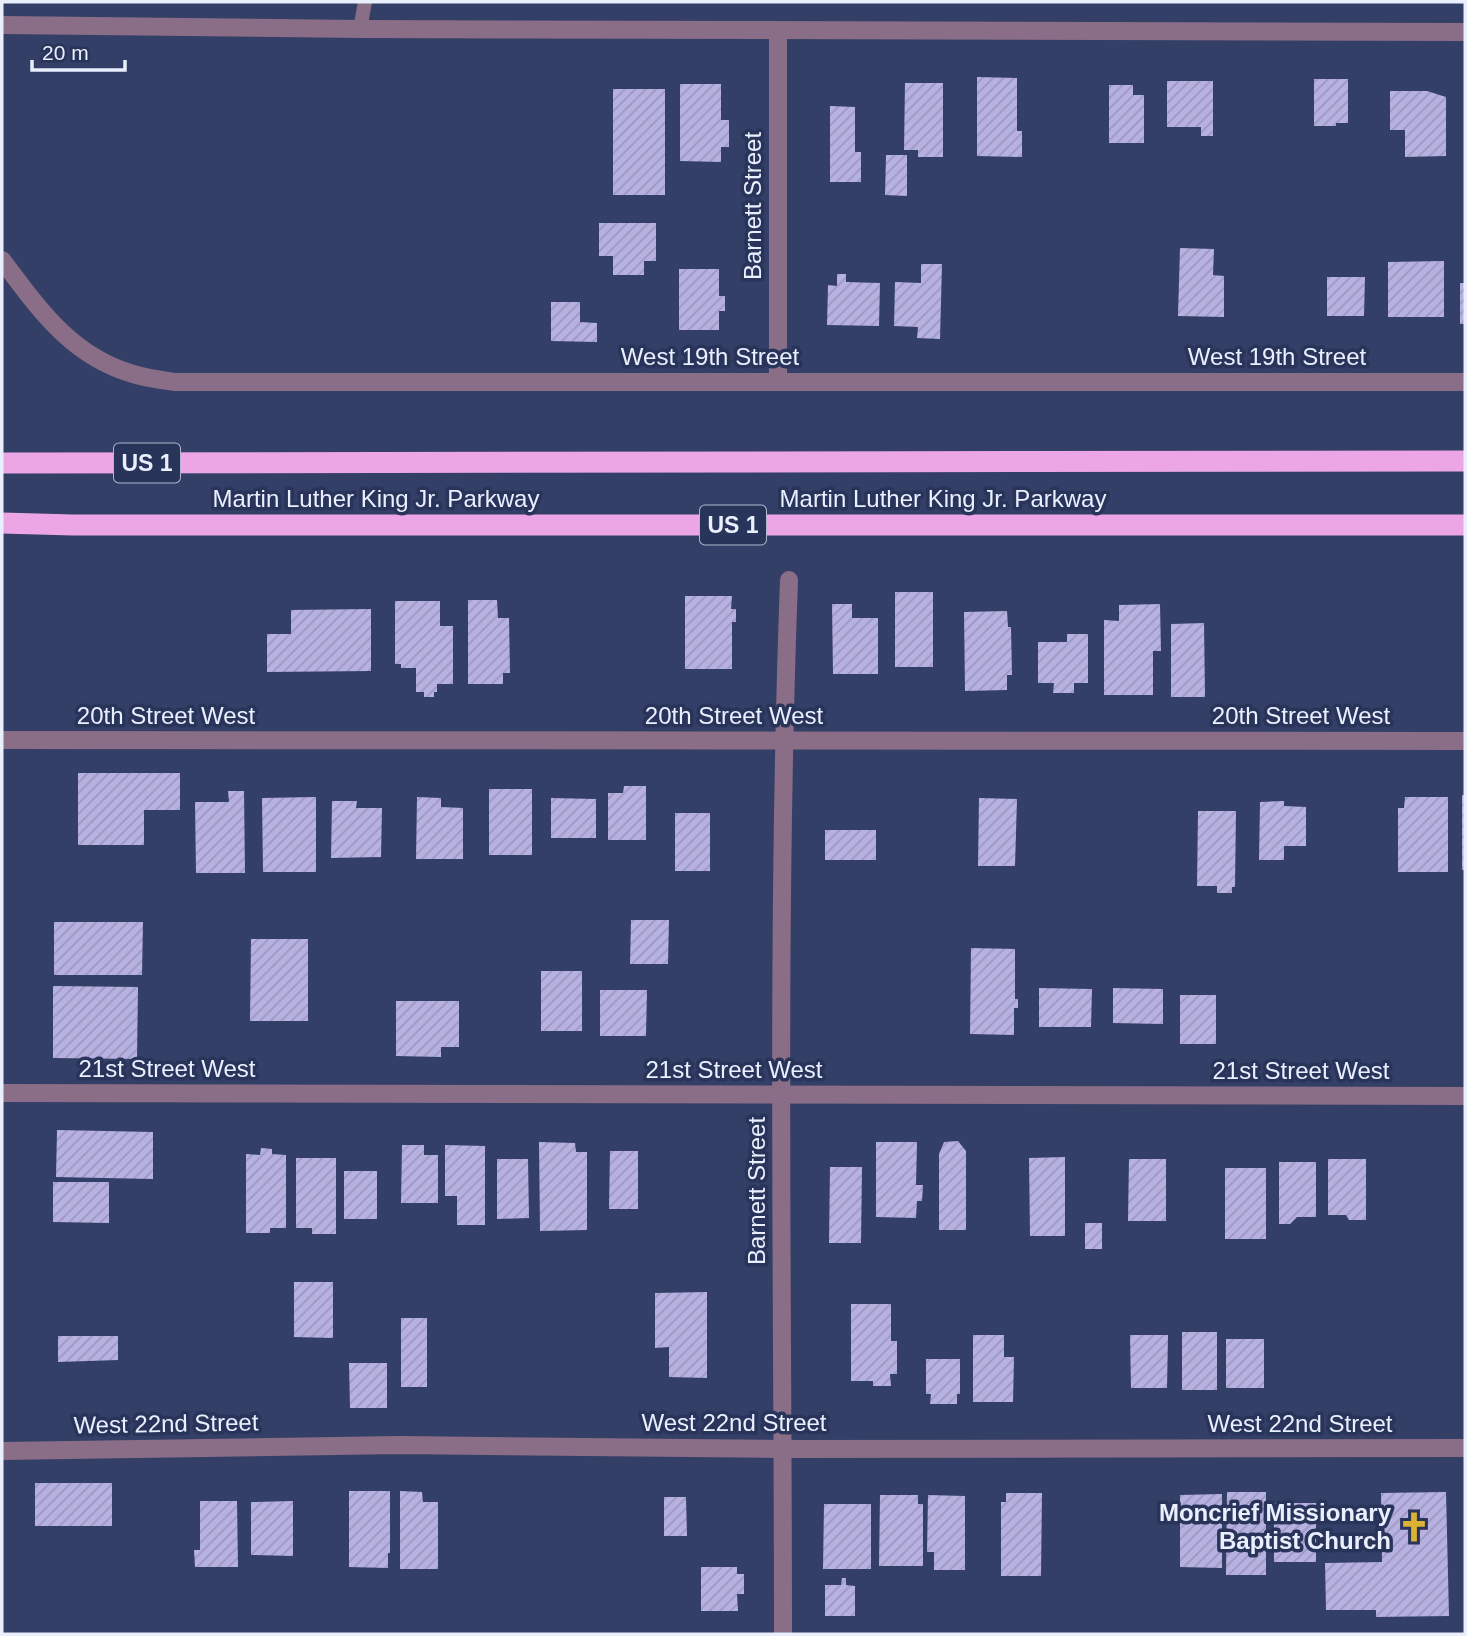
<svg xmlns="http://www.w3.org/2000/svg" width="1467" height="1636" font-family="Helvetica,sans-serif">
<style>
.building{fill:url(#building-hatch)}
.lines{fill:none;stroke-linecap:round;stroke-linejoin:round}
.lane{stroke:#8a6d87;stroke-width:14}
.street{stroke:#8a6d87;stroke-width:18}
.highway{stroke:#eca6e5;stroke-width:21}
.labels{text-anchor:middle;stroke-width:7;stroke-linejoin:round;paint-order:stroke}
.shield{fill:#29345a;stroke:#b0b7cd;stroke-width:2}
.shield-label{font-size:23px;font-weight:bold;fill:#eaeffe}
.street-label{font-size:24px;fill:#eaeffe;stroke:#29345a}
.poi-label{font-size:24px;font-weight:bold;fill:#eaeffe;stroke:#29345a;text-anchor:end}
</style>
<defs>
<pattern id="building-hatch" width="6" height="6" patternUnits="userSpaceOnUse" patternTransform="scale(1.75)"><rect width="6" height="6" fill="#b7b1e2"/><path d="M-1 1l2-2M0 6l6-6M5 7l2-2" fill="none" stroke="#9b97bc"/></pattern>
</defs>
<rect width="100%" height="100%" fill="#333f66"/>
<!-- building -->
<g class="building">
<polygon points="977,77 1017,78 1017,131 1022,131 1022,157 977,156"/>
<polygon points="1314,79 1348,79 1348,123 1336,123 1336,126 1314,126"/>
<polygon points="1167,81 1213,81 1213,136 1201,136 1201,127 1167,127"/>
<polygon points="905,83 943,83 943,157 918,157 918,150 904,150"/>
<polygon points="680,84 721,84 721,120 729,120 729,147 721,147 721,162 680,161"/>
<polygon points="1109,85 1133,85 1133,95 1144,95 1144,143 1109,143"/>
<rect x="613" y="89" width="52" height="106"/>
<polygon points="1390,91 1427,91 1446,97 1446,156 1405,157 1405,130 1390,130"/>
<polygon points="830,106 855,107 855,152 861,152 861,182 830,182"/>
<polygon points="886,155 907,155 907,196 885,195"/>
<polygon points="599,223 656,223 656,261 644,261 644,275 613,275 613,256 599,256"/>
<polygon points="1180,248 1214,249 1213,275 1224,276 1224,317 1178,316"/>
<polygon points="1444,261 1444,317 1388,317 1388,262"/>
<polygon points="921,264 942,264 940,339 917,338 918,327 894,326 895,282 921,283"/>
<polygon points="679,269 719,269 719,296 725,296 725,311 719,311 719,330 679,330"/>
<polygon points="837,274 846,274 846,282 880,283 879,326 827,325 828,285 837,286"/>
<polygon points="1327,277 1365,277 1364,316 1327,316"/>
<rect x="1460" y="283" width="5" height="41"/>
<polygon points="551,302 580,302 580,322 597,323 597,342 551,341"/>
<rect x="895" y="592" width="38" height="75"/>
<polygon points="685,596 732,596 731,609 736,609 736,622 732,622 732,669 685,669"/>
<polygon points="468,600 497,600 498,618 509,618 510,673 503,673 503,684 468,684"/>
<polygon points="395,601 440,601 440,626 453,626 453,684 437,684 437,692 434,692 434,697 424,697 424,692 416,692 416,668 401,668 401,664 395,664"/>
<polygon points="832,604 852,604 852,618 878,618 878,674 833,674"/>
<polygon points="1160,604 1161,651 1153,651 1153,695 1104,695 1104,620 1119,621 1119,605"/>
<polygon points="371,609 371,671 267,672 267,634 291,634 291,610"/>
<polygon points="1007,611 1008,627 1011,627 1012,675 1007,675 1007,690 965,691 964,612"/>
<polygon points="1204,623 1205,697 1171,697 1171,624"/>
<polygon points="1067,634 1088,634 1088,683 1074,683 1074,693 1053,693 1054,683 1038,683 1038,642 1067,642"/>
<polygon points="78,773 180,773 180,810 144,810 144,845 78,845"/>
<polygon points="624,786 646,786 646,840 608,840 608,793 623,793"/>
<rect x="489" y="789" width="43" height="66"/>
<polygon points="228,791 244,791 245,873 196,873 195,802 229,802"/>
<rect x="1462" y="795" width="3" height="75"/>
<polygon points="316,797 316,872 263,872 262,798"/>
<polygon points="417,797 441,798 441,807 463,808 463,859 416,859"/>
<polygon points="1405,797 1448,797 1448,872 1398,872 1398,808 1404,808"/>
<polygon points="551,798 596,799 596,838 551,838"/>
<polygon points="979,798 1017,799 1015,866 978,866"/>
<polygon points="332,801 357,801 356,808 382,808 381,857 331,858"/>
<polygon points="1284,801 1284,806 1306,807 1306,846 1284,846 1284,860 1259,860 1260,802"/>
<polygon points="1198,811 1236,811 1235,887 1232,887 1232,893 1217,893 1217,886 1197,886"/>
<rect x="675" y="813" width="35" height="58"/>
<rect x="825" y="830" width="51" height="30"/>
<polygon points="631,920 669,920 668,964 630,964"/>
<polygon points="54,922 143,922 142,975 54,975"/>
<polygon points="251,939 308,939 308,1021 250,1021"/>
<polygon points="971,948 1015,949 1015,999 1018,999 1018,1008 1014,1008 1014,1035 970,1034"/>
<rect x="541" y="971" width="41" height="60"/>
<polygon points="53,986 138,987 137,1059 53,1058"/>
<polygon points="1039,988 1092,989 1091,1027 1039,1027"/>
<polygon points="1113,988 1163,989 1163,1024 1113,1023"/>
<polygon points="600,990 647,990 646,1036 600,1036"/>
<rect x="1180" y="995" width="36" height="49"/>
<polygon points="396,1001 459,1001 459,1047 441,1047 441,1057 396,1056"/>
<polygon points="57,1130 153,1132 153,1179 56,1177"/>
<polygon points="958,1141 966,1151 966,1230 939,1230 939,1154 944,1142"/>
<polygon points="539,1142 575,1143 576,1152 587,1152 587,1230 540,1231"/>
<polygon points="876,1142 917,1142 916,1185 923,1185 922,1201 917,1201 916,1218 876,1217"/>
<polygon points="402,1145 424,1145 424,1155 438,1155 438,1203 401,1203"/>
<polygon points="445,1145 485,1146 485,1225 457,1225 457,1196 445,1196"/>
<polygon points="261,1148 272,1149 272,1154 286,1155 286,1228 270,1228 270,1233 246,1233 246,1154 260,1155"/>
<polygon points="610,1151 638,1151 638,1209 609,1209"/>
<polygon points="1065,1157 1065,1236 1030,1236 1029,1158"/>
<polygon points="296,1158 336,1158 336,1234 312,1234 312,1228 296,1228"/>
<polygon points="497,1159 528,1159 529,1218 497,1219"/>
<polygon points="1129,1159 1166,1159 1166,1221 1128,1221"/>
<polygon points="1328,1159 1366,1159 1366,1220 1349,1220 1346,1215 1328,1215"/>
<polygon points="1279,1162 1316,1162 1316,1217 1297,1217 1290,1224 1279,1224"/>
<polygon points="830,1167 862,1167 861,1243 829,1243"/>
<rect x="1225" y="1168" width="41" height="71"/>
<rect x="344" y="1171" width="33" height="48"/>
<polygon points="53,1182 109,1182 109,1223 53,1222"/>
<rect x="1085" y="1223" width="17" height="26"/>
<polygon points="294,1282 333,1282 333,1338 294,1337"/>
<polygon points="707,1292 707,1378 669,1377 669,1347 655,1348 655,1293"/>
<polygon points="851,1304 891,1304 891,1341 897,1341 897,1374 890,1374 891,1386 873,1386 873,1381 851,1381"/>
<rect x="401" y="1318" width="26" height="69"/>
<rect x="1182" y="1332" width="35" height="58"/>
<polygon points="973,1335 1004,1335 1004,1357 1014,1357 1013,1402 973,1402"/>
<polygon points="1130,1335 1168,1335 1167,1388 1131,1388"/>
<polygon points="58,1336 118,1336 118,1360 58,1362"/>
<rect x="1226" y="1339" width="38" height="49"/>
<polygon points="926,1359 960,1359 960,1394 957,1394 957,1404 930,1404 931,1394 926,1394"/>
<polygon points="349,1363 387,1363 387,1408 350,1408"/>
<rect x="35" y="1483" width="77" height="43"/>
<polygon points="349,1491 390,1491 390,1553 388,1553 388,1568 349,1567"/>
<polygon points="400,1491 422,1492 423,1502 438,1502 438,1569 400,1569"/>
<polygon points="1227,1492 1266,1492 1266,1575 1226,1575"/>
<polygon points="1446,1492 1449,1616 1376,1617 1376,1610 1326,1610 1325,1563 1382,1562 1381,1493"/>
<polygon points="1006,1493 1042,1493 1041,1576 1001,1576 1001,1502 1006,1502"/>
<polygon points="1222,1494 1222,1568 1180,1567 1180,1495"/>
<polygon points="880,1495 918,1495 918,1504 923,1504 923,1566 879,1566"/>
<polygon points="928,1495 965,1496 965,1570 934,1570 934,1552 927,1552"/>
<polygon points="664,1497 686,1497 687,1536 664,1536"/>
<polygon points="200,1501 237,1501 238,1567 195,1567 194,1550 200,1550"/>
<polygon points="293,1501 293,1556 251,1555 251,1502"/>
<rect x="1274" y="1503" width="42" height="59"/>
<polygon points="824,1504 871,1504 871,1569 823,1569"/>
<polygon points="701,1567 737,1567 737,1574 744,1574 744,1594 737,1594 738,1611 701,1611"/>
<polygon points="842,1578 846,1578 846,1585 855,1586 855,1616 825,1616 825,1585 841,1585"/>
</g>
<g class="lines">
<!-- lane -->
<polyline class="lane" points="360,29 365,2"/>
<!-- street -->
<g class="street">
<polyline points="2,25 360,29 1465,32"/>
<polyline points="778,31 778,381"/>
<path d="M2,260C39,309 71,356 133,374C146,378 161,380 175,382H1465"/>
<polyline points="2,740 1465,741"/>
<polyline points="2,1093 1465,1096"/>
<polyline points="2,1451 400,1445 783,1449 1465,1448"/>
<path d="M783,1634C783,1283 776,931 789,580"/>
</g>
<!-- highway -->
<g class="highway">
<polyline points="2,463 1465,461"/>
<polyline points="2,523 73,525 1465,525"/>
</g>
</g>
<!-- icons -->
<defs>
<g id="church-bare" transform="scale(2.415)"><path d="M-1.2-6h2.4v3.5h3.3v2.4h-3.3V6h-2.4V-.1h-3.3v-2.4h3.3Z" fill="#dbb233" stroke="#29345a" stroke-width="2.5" paint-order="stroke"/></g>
</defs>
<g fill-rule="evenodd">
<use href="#church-bare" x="1414" y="1527"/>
</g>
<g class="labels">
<!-- shield labels -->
<g class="shield">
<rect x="114" y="443.5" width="66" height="39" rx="5"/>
<rect x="700" y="505.5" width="66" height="39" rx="5"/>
</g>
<g class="shield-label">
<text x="147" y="471">US 1</text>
<text x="733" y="533">US 1</text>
</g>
<!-- street labels -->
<g class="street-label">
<text transform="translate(753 206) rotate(-90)" y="8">Barnett Street</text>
<text x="710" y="365">West 19th Street</text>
<text x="1277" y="365">West 19th Street</text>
<text x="376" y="507">Martin Luther King Jr. Parkway</text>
<text x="943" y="507">Martin Luther King Jr. Parkway</text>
<text x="166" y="724">20th Street West</text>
<text x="734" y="724">20th Street West</text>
<text x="1301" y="724">20th Street West</text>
<text x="167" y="1077">21st Street West</text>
<text x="734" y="1078">21st Street West</text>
<text x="1301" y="1079">21st Street West</text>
<text transform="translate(757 1191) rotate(-90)" y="8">Barnett Street</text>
<text x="734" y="1431">West 22nd Street</text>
<text transform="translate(166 1424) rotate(-1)" y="8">West 22nd Street</text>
<text x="1300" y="1432">West 22nd Street</text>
</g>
<!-- poi labels -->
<g class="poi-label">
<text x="1391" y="1521">Moncrief Missionary<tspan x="1391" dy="28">Baptist Church</tspan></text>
</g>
</g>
<!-- border -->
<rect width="1467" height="1636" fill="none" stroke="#eaeffe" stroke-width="7"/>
<!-- scale -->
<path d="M32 60v10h93v-10" fill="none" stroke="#eaeffe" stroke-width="3.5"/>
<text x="42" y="60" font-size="21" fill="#eaeffe" stroke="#29345a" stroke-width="5" paint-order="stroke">20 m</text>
</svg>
